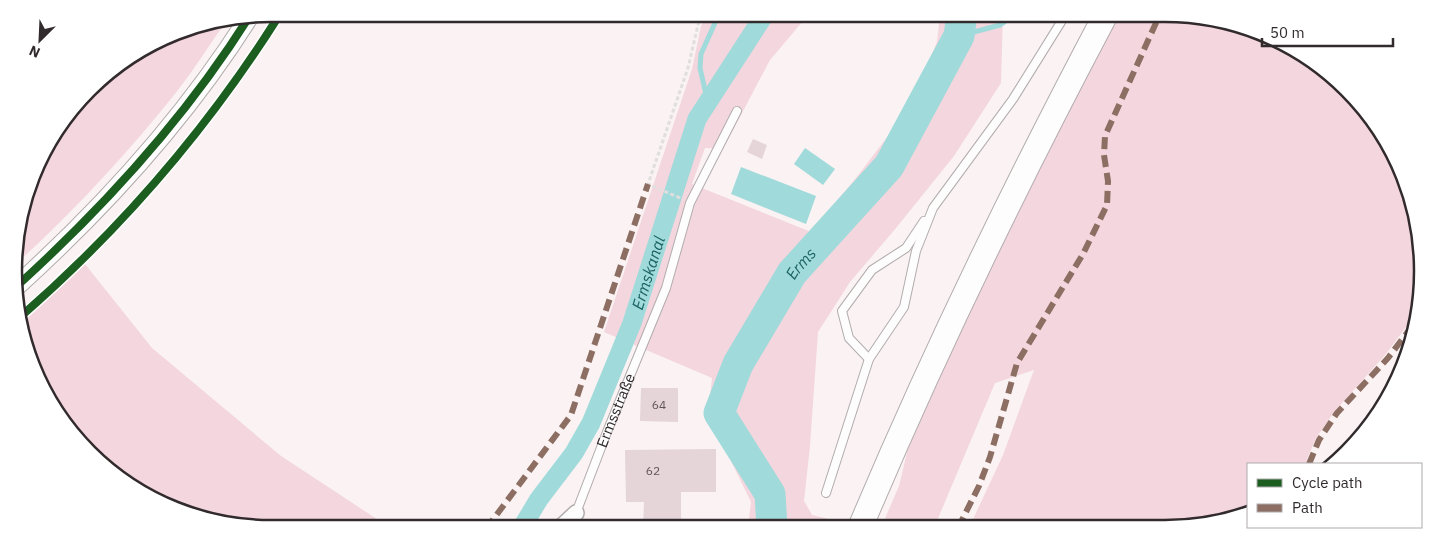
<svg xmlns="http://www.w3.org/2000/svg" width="1437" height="543" font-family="'IBM Plex Sans',sans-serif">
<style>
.green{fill:#f4d6de}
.water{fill:#a0dada}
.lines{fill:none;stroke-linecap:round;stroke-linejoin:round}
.stream{stroke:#a0dada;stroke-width:5}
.canal{stroke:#a0dada;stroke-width:19}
.river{stroke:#a0dada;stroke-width:31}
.building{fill:#e5d4d8}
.service-casing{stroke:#b2acad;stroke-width:10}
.minor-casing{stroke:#b2acad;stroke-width:18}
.tertiary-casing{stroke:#b2acad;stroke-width:20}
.trunk-casing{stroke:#b2acad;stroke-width:26}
.path{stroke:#e0dede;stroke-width:3;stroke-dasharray:4 2.5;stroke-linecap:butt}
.service{stroke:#fefdfd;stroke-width:8}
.minor{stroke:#fefdfd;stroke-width:15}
.tertiary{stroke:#fefdfd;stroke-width:18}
.trunk{stroke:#fefdfd;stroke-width:24}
.quiet{stroke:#8d6e63;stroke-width:6;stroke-dasharray:12 6;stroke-linecap:butt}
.cycleway-casing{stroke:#fff;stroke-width:11}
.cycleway{stroke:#1b5e20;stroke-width:8}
.labels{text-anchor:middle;stroke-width:5;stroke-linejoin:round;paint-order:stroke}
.number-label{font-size:12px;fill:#5f5558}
.street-label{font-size:15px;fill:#322b2d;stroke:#fff}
.water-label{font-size:16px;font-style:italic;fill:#1c6363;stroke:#fff}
.rim{fill:none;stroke:#322b2d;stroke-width:2.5}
</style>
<rect width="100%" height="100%" fill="#faf2f3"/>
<!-- green -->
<g class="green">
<polygon points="707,14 809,14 770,60 723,149 705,148 692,184 811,232 856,178 910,107 937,42 940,14 1003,14 1001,83 954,156 896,228 850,282 818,332 810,446 804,501 812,515 841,522 839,528 748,528 751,502 708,414 712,378 604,332 692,69 701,26"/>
<polygon points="1120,14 1166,14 1232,23 1323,67 1389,143 1421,238 1416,314 1385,355 1334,412 1316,438 1305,464 1248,464 1248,512 1199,527 969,528 1003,455 1034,370 995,383 934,528 881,528 899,486 909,444 967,317 1014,215"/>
<path d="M226,21C210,44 195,68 178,90C129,152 75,210 17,263L16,238L48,143L102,78L188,28Z"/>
<polygon points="85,264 152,348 281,456 392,529 272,529 205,520 115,476 57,414 20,324"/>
</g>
<!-- water -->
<g class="water">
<polygon points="805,148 835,169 823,185 794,164"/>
<polygon points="741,167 816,196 806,224 731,194"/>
</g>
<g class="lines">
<!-- stream -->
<g class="stream">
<polyline points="959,36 1000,25 1016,14"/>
<polyline points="708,103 700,68 701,54 719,14"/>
</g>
<!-- canal -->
<path class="canal" id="s1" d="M521,529L539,499L574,453L591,423L632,323L697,119L765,14"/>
<!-- river -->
<path class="river" id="s2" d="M772,528L770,494L719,413L738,364L792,273L889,166L959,36L962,14"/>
</g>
<!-- building -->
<g class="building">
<polygon points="753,139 767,145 762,159 747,152"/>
<polygon points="641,388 678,388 678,422 640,421"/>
<polygon points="716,449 716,492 681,492 681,528 643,528 644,502 626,502 625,450"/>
</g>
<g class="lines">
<!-- service casing -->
<g class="service-casing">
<g id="service">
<polyline points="869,359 849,338 842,311 872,270 906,248 924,221"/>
<polyline points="826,493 869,359 904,307 916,251 933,208 1013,99 1066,14"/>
<path id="s3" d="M576,513L607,432L666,288L690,203L737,111"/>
</g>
</g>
<!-- minor casing -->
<g class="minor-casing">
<polyline id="minor" points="559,529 576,513"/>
</g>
<!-- tertiary casing -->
<g class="tertiary-casing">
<path id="tertiary" d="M18,285C105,206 186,117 249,17"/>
</g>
<!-- trunk casing -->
<g class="trunk-casing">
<path id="trunk" d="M860,528C934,352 1017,182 1106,14"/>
</g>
<!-- path -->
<polyline class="path" points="680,198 648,184 688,68 698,25 703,14"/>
<!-- service -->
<use href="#service" class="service"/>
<!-- minor -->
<use href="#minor" class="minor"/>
<!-- tertiary -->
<use href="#tertiary" class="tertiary"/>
<!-- trunk -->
<use href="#trunk" class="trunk"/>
<!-- quiet -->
<g class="quiet">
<polyline points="1309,464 1319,440 1337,413 1388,358 1416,321"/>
<polyline points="958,528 979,486 990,457 1017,363 1083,254 1107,205 1108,181 1104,155 1105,136 1160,14"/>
<polyline points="486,529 571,415 648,184"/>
</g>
<!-- cycleway casing -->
<g class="cycleway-casing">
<g id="cycleway">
<path d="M18,285C105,206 186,117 249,17"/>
<path d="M19,318C119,231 209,127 280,14"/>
</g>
</g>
<!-- cycleway -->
<use href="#cycleway" class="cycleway"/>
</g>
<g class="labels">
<!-- number labels -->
<g class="number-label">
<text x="659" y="409">64</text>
<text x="653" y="475">62</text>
</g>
<!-- street labels -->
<g class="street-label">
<text dy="5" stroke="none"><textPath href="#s3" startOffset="110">Ermsstraße</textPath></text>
</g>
<!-- water labels -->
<g class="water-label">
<text dy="6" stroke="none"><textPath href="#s2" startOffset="301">Erms</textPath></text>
<text dy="6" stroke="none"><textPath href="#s1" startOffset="288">Ermskanal</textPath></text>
</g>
</g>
<!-- crop -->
<path d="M0 0H1437V543H0ZM271 22H1165A249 249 0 0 1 1414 271V271A249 249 0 0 1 1165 520H271A249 249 0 0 1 22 271V271A249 249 0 0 1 271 22Z" fill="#fff" fill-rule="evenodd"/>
<path class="rim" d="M271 22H1165A249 249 0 0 1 1414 271V271A249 249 0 0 1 1165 520H271A249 249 0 0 1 22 271V271A249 249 0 0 1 271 22Z"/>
<!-- legend -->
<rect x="1247" y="463" width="175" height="65" fill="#ffffff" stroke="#adaaab"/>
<rect x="1257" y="479" width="25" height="8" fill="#1b5e20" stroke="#adaaab"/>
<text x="1292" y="488" font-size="15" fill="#322b2d">Cycle path</text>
<rect x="1257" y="504" width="25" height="8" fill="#8d6e63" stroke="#adaaab"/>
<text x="1292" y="513" font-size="15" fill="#322b2d">Path</text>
<!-- north arrow -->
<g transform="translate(40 40) rotate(204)" stroke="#ffffff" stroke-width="4" paint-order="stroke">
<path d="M0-4L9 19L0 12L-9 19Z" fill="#322b2d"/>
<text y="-8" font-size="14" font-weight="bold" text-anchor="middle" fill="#322b2d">N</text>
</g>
<!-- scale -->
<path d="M1262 38v8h131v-8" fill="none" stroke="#322b2d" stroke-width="2.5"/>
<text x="1270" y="38" font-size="15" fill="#322b2d" stroke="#ffffff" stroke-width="4" paint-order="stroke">50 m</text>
</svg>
